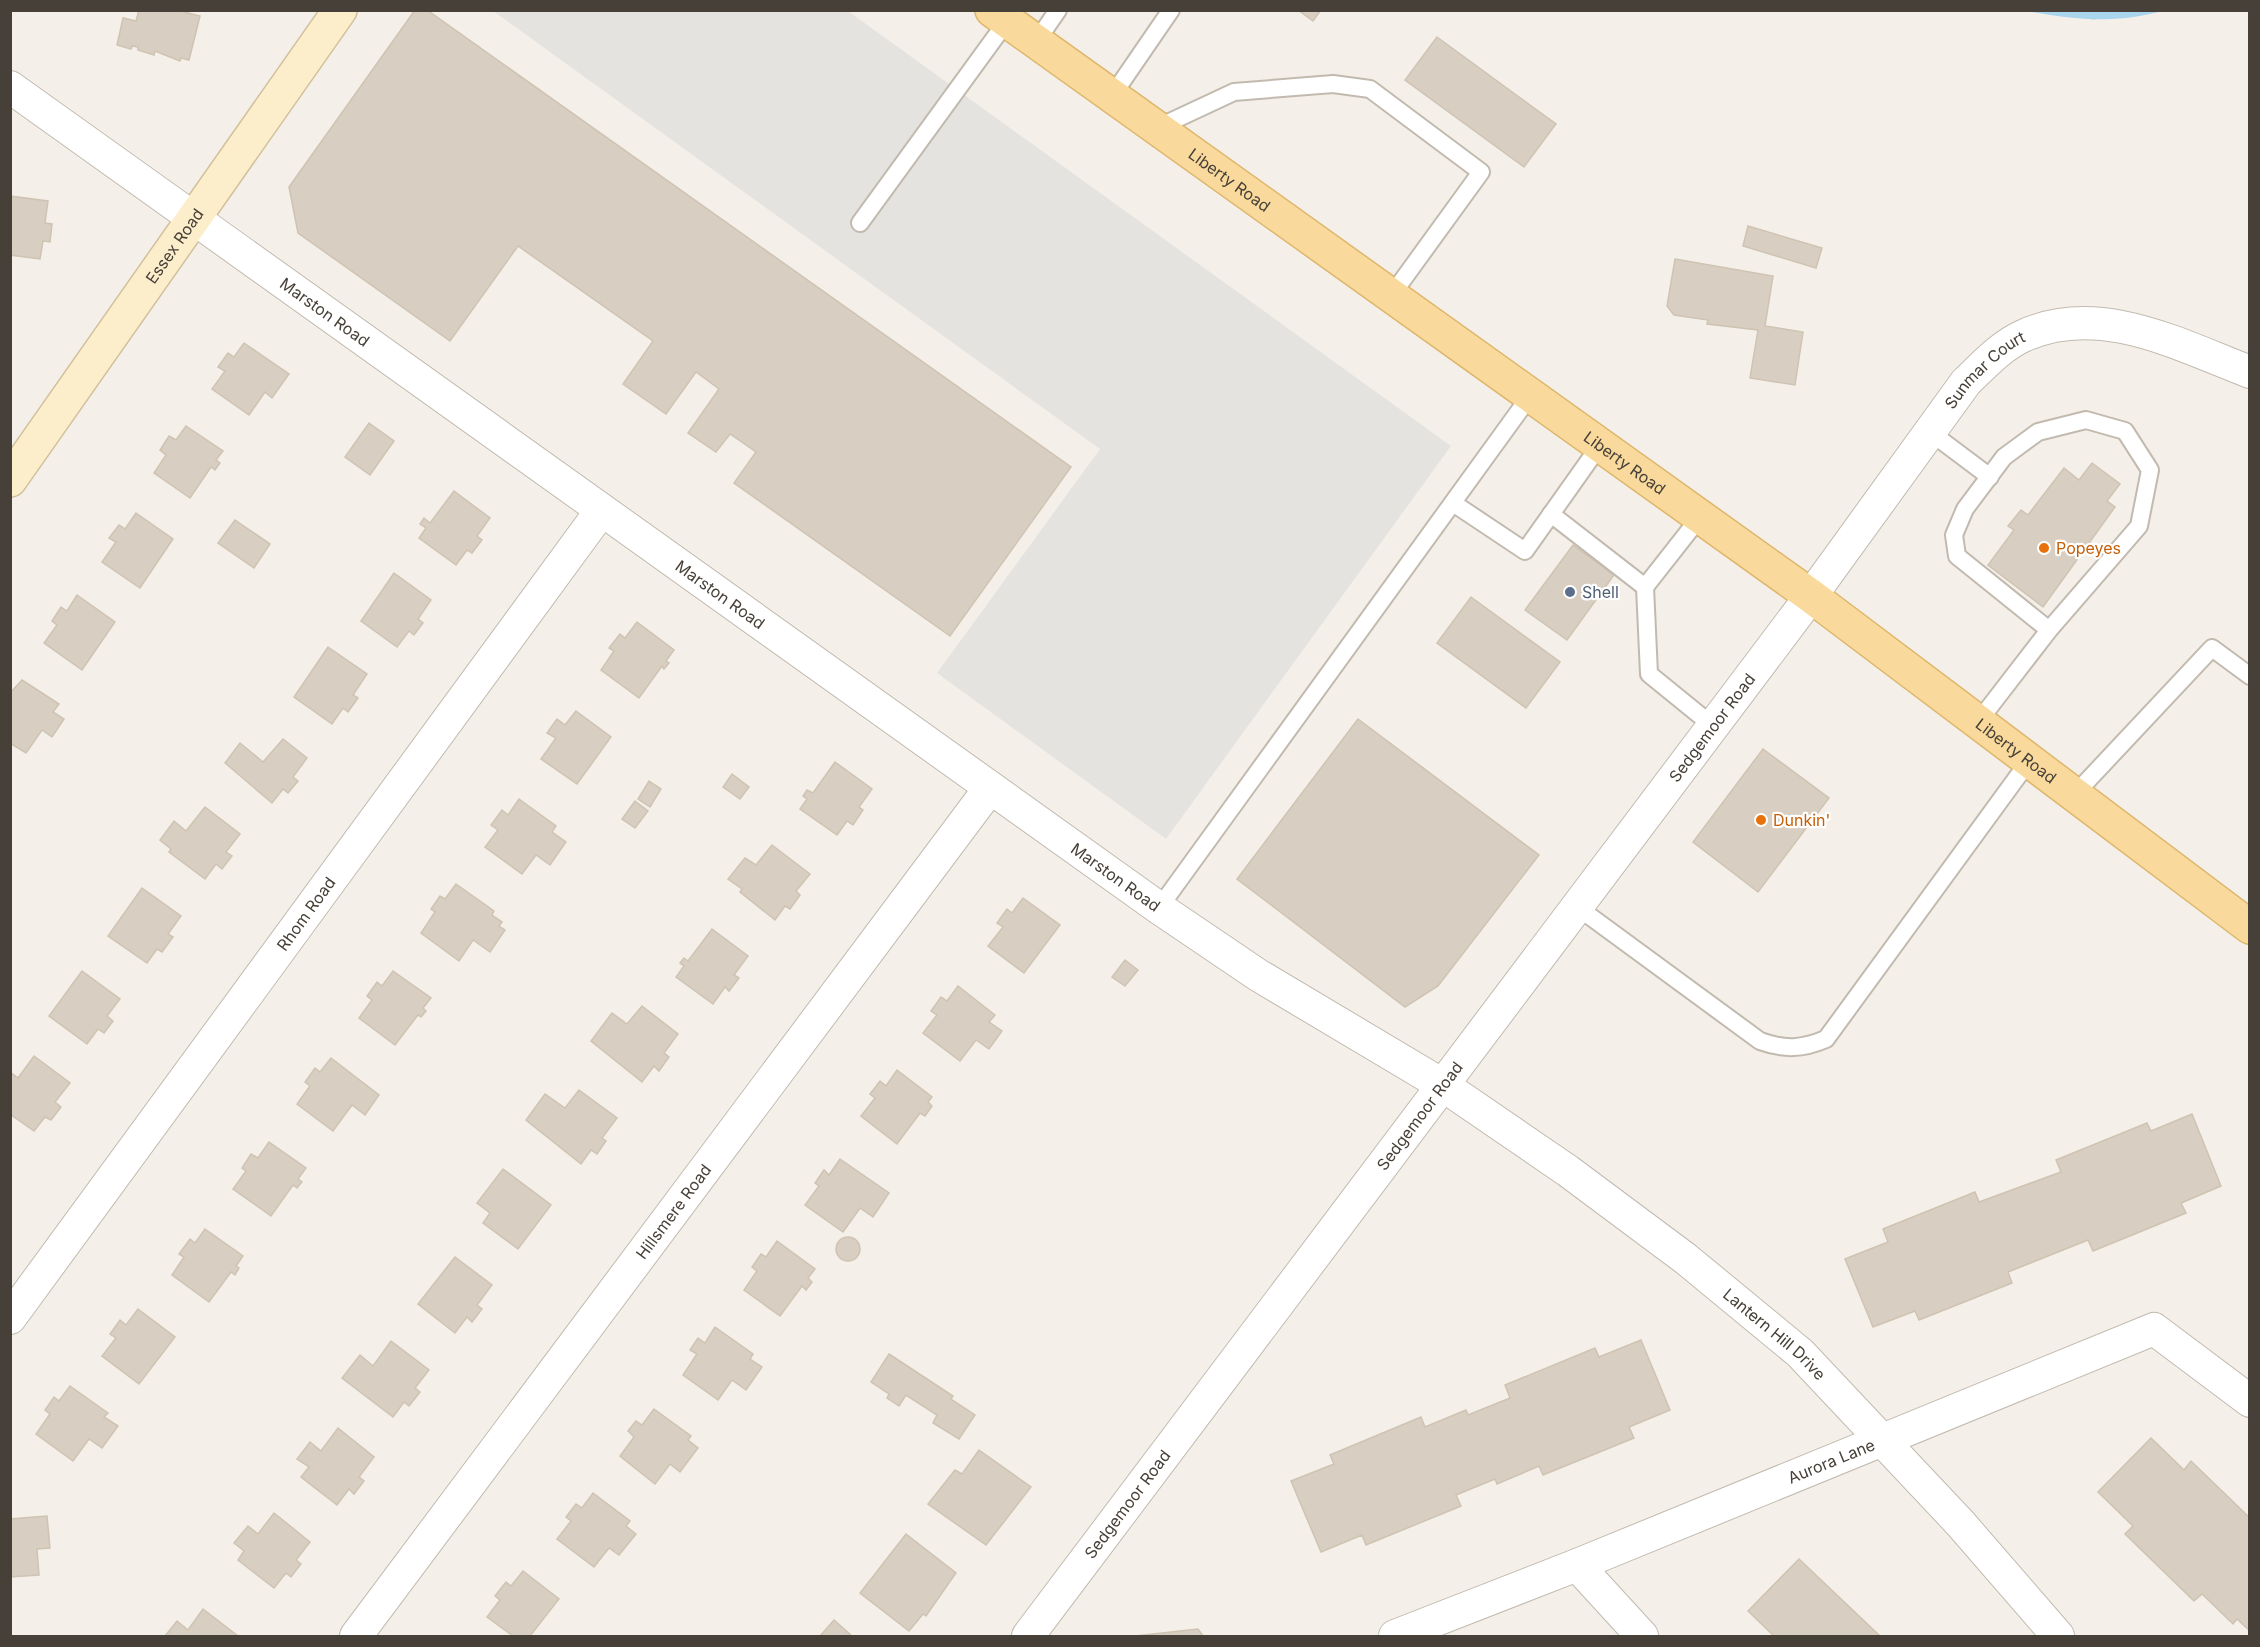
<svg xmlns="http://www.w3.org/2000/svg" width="2260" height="1647" font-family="Inter,sans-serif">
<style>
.parking{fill:#e5e3e0}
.water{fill:url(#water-waves)}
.building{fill:#d8cec2;stroke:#cfc3b2;stroke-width:1.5}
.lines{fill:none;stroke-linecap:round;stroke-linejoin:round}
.lane-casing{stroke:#c2baaf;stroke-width:20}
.street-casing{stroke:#c2baaf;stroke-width:34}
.secondary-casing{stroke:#d1c09b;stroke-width:36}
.primary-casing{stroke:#deb66c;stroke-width:36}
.lane{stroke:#fff;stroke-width:16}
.street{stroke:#fff;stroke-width:32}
.secondary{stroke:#fceecb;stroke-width:33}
.primary{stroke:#f9da9c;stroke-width:33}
.food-dot{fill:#e8710a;stroke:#fff;stroke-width:2}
.service-dot{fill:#5c6f8a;stroke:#fff;stroke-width:2}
.labels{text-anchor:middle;stroke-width:4.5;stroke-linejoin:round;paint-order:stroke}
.street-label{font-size:16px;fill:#474038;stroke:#fff}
.food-label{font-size:16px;fill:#c56008;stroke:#fff;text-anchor:start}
.service-label{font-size:16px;fill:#4e5e75;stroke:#fff;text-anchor:start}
</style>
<defs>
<pattern id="water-waves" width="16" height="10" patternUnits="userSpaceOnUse" patternTransform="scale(1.5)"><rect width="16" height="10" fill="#a9d5ed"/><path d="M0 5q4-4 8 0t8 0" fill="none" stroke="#8baec1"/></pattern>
</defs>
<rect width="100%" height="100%" fill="#f4f0e9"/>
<!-- parking -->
<polygon class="parking" points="493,11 848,11 1451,446 1166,839 937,673 1100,449"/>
<!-- water -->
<path class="water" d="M2026,11H2163C2112,24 2077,20 2026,11Z"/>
<!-- building -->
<g class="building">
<polygon points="139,10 177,10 200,16 189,60 181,58 180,61 155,51 154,55 138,50 138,47 132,46 131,49 117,45 123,18 136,21"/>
<polygon points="415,10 427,10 1071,467 950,636 734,483 756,452 730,434 716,452 688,433 719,389 696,372 666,414 623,384 653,341 518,246 450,341 298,233 289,187"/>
<polygon points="1298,10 1321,10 1313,21"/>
<polygon points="1437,37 1556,124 1524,167 1405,80"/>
<polygon points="10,196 48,201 45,223 52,224 50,242 43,241 40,259 10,255"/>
<polygon points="1748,226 1822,248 1816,268 1743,246"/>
<polygon points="1675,259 1773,276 1765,326 1803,332 1795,385 1750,378 1758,330 1707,324 1708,320 1674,315 1667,306"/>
<polygon points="244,343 289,374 272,398 265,392 249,415 212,389 225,371 218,367 228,353 234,357"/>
<polygon points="369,423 394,441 370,475 345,457"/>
<polygon points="186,426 223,451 216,460 220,463 215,470 211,467 190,498 154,473 166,455 160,450 169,436 176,440"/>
<polygon points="2092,463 2120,484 2107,501 2115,507 2043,607 1988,565 2014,530 2008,526 2021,510 2028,515 2064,468 2079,480"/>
<polygon points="454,491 490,518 477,536 482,540 472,553 467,550 456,565 419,538 426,528 420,524 424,518 430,523"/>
<polygon points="136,513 173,539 140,588 102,562 116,542 109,538 119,525 125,529"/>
<polygon points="235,520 270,544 254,568 218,543"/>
<polygon points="1573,545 1614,575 1567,640 1525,610"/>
<polygon points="394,573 431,600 418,619 423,623 414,635 409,631 397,647 361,621"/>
<polygon points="77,595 115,622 82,670 44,643 57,625 52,621 61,607 67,611"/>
<polygon points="1471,597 1560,662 1526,708 1437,643"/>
<polygon points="637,622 674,650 666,661 669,663 664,669 662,666 639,698 601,670 614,651 609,648 620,634 625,638"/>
<polygon points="328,647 367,674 353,695 358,698 348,712 343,708 332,724 294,697"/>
<polygon points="22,680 59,704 53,712 64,719 52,737 42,730 26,753 10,743 10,693"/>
<polygon points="576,711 611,737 577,784 541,759 556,738 547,733 557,719 565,725"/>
<polygon points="1358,719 1539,855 1438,986 1405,1007 1237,879"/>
<polygon points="283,739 307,758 293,777 298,781 288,793 283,789 272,803 225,763 240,743 263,762"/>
<polygon points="1763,749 1829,798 1758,892 1693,842"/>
<polygon points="835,762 872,789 859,807 863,810 853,825 847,821 837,835 800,809 807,799 803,796 807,790 813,793"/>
<polygon points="732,774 749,787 740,799 723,787"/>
<polygon points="649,781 661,789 650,807 638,799"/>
<polygon points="519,799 556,826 552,832 566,842 550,865 536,855 522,874 485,847 498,830 491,825 502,810 508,815"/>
<polygon points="635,801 648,811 635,828 622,819"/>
<polygon points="205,807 240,834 226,852 232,856 222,869 216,864 205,879 169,852 171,849 160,840 174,821 186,831"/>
<polygon points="772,845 810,874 796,891 800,895 790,909 785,906 775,920 740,892 742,889 728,879 745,858 756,865"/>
<polygon points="456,884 494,911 492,915 502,922 499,926 505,930 490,952 473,940 459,961 421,933 435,912 431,909 440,896 445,899"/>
<polygon points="142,888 181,916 168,934 173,937 162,952 157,949 147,963 108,936"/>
<polygon points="1023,898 1060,925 1024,973 988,946 1003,927 997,923 1007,909 1012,913"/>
<polygon points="712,929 748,956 734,975 739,978 729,991 725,987 713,1004 676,977 684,966 680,963 684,958 688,961"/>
<polygon points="1125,960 1138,970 1125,986 1112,977"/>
<polygon points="82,971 120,999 107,1016 113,1021 104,1033 98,1029 87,1044 49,1016"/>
<polygon points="393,971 431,998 423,1008 426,1011 421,1017 418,1015 395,1045 359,1018 372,1000 367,996 377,982 382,986"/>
<polygon points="958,986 995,1015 989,1022 1002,1031 989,1049 976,1040 960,1061 923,1033 937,1015 931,1011 941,997 947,1001"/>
<polygon points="642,1006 678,1034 664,1053 669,1057 659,1071 654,1066 642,1082 591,1041 612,1013 627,1024"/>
<polygon points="34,1056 70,1083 55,1102 61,1107 51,1120 45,1117 34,1131 10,1114 10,1072 18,1078"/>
<polygon points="331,1058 379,1095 365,1115 352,1105 333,1131 297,1104 310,1086 305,1082 315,1068 320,1072"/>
<polygon points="897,1070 932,1097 928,1102 932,1106 925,1116 920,1113 897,1144 861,1116 875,1098 870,1094 880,1081 886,1086"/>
<polygon points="579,1090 617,1118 602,1138 606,1141 597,1154 591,1150 581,1164 526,1120 545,1094 565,1108"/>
<polygon points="2192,1114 2221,1186 2181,1203 2186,1213 2093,1251 2088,1240 2008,1272 2012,1283 1919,1320 1915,1311 1873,1327 1845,1259 1888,1242 1883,1229 1975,1192 1979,1202 2061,1172 2056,1160 2147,1123 2151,1131"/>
<polygon points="269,1142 306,1168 298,1179 302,1182 297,1188 293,1185 271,1216 233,1189 246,1171 242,1168 251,1154 258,1158"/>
<polygon points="840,1159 889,1193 873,1217 860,1208 843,1232 805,1205 819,1186 815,1183 824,1170 829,1175"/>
<polygon points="503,1169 551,1205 518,1249 483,1223 490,1213 477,1203"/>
<polygon points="205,1229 243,1256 236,1266 239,1268 235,1275 231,1272 209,1302 172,1275 184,1257 179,1254 190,1239 195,1243"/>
<circle cx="848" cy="1249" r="12"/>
<polygon points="777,1241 815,1269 808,1278 812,1282 806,1290 802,1286 780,1316 744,1290 757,1271 752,1267 761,1254 766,1257"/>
<polygon points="455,1257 492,1285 477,1305 482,1309 472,1322 467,1317 455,1333 418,1304"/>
<polygon points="138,1309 175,1337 139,1384 102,1356 116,1338 110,1334 120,1320 126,1325"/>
<polygon points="715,1327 753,1354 750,1359 762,1367 746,1390 732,1380 718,1400 683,1375 697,1354 690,1350 698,1338 705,1343"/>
<polygon points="1641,1340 1670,1410 1629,1427 1634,1438 1543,1475 1539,1466 1497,1484 1495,1479 1456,1495 1461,1506 1366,1545 1362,1535 1321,1552 1291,1481 1334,1464 1330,1455 1421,1417 1425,1427 1466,1410 1468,1415 1510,1398 1505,1385 1595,1348 1599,1357"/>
<polygon points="391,1341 429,1370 415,1388 420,1392 409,1406 404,1402 393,1417 342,1378 360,1355 373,1366"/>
<polygon points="889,1354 953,1396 951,1399 975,1415 959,1439 933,1423 937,1415 906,1395 899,1406 887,1398 889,1394 871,1382"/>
<polygon points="70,1386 108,1413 104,1417 118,1426 102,1448 89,1439 73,1461 36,1434 50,1414 45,1410 54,1397 59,1401"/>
<polygon points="654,1409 691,1436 688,1440 698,1448 680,1472 670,1464 655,1484 620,1456 634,1437 628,1431 636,1421 642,1425"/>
<polygon points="338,1428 374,1457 359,1477 364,1481 354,1494 349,1489 337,1505 301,1477 309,1467 297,1459 310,1442 321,1451"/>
<polygon points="2151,1438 2184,1470 2191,1461 2250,1518 2250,1631 2237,1619 2233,1624 2202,1594 2194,1601 2125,1534 2133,1526 2098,1492"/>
<polygon points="979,1450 1031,1487 986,1545 928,1504 955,1470 962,1474"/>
<polygon points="593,1493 630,1521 626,1526 636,1534 619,1555 609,1548 594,1567 557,1539 571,1521 566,1517 576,1504 582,1508"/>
<polygon points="274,1513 310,1542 296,1560 301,1564 291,1577 286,1573 274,1588 238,1560 244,1551 234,1543 248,1526 258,1534"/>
<polygon points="47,1516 50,1548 37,1549 39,1575 10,1577 10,1519"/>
<polygon points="906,1534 956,1573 926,1616 923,1614 909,1631 860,1593"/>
<polygon points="1799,1559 1880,1636 1774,1636 1748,1611"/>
<polygon points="523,1571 559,1599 530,1636 513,1636 487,1617 500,1600 495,1596 506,1582 511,1586"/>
<polygon points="203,1609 238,1636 165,1636 177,1621 188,1630"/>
<polygon points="834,1620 852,1636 820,1636"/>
<polygon points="1198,1629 1203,1636 1135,1636"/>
</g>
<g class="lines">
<!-- lane casing -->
<g class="lane-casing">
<g id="lane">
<polyline points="1036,42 1058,10"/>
<polyline points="1112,96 1171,10"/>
<polyline points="1157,128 1234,92 1333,84 1370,89 1481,172 1391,296"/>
<polyline points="860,223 1007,21"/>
<polyline points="1930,432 1990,477"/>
<polyline points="1453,503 1525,551 1600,445"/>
<polyline points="1551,514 1645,587 1700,517"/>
<polyline points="1645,587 1649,674 1713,726"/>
<polyline points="1978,722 2049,630 2139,526 2150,470 2125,431 2086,420 2038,432 2004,457 1965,509 1954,535 1957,556 2049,630"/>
<polyline points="2074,795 2212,648 2250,676"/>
<path d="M1576,906L1760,1041C1785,1050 1802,1049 1826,1039L2029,761"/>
<polyline points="1159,908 1530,396"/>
</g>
</g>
<!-- street casing -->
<g class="street-casing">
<g id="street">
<path id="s1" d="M10,87L1159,908L1258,975L1441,1084L1568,1171L1686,1259L1800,1353L1961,1524L2058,1636"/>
<path id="s2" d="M10,1318L601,511"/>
<polyline points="1577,1565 1642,1636"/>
<path id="s3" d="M356,1636L990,788"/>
<path id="s4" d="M1028,1636L1811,596L1966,382C1984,365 2001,346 2023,336C2099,301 2179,345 2250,372"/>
<path id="s5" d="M1395,1636L1577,1565L2154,1329L2250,1401"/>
</g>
</g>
<!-- secondary casing -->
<g class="secondary-casing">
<g id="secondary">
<path id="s6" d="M10,480L340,10"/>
</g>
</g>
<!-- primary casing -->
<g class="primary-casing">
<g id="primary">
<path id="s7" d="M992,10L1811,596L2250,927"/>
</g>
</g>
<!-- lane -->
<use href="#lane" class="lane"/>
<!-- street -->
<use href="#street" class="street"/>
<!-- secondary -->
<use href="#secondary" class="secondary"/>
<!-- primary -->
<use href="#primary" class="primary"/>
</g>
<!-- markers -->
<g class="food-dot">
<circle cx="2044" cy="548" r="6"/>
<circle cx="1761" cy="820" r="6"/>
</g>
<circle class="service-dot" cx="1570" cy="592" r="6"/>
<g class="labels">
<!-- street labels -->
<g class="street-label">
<text dy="6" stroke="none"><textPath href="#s7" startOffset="292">Liberty Road</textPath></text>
<text dy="6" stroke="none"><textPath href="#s6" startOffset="286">Essex Road</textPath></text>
<text dy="6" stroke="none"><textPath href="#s1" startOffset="387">Marston Road</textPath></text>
<text dy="6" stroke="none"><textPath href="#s4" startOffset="1588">Sunmar Court</textPath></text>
<text dy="6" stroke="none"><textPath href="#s7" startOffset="778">Liberty Road</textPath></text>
<text dy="6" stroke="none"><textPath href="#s1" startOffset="873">Marston Road</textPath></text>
<text dy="6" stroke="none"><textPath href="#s4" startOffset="1137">Sedgemoor Road</textPath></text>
<text dy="6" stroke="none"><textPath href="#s7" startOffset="1264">Liberty Road</textPath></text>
<text dy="6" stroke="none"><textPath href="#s1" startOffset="1359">Marston Road</textPath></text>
<text dy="6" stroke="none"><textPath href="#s2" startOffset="501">Rhom Road</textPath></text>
<text dy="6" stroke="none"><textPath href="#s4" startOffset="651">Sedgemoor Road</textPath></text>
<text dy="6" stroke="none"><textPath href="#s3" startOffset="530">Hillsmere Road</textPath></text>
<text dy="6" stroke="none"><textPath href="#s1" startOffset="2162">Lantern Hill Drive</textPath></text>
<text dy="6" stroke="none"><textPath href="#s5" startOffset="470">Aurora Lane</textPath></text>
<text dy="6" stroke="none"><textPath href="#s4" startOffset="165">Sedgemoor Road</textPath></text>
</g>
<!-- food labels -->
<g class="food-label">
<text x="2056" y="554">Popeyes</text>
<text x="1773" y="826">Dunkin'</text>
</g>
<!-- service labels -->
<g class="service-label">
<text x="1582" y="598">Shell</text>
</g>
</g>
<!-- border -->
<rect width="2260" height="1647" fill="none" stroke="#474038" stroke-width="24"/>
</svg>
